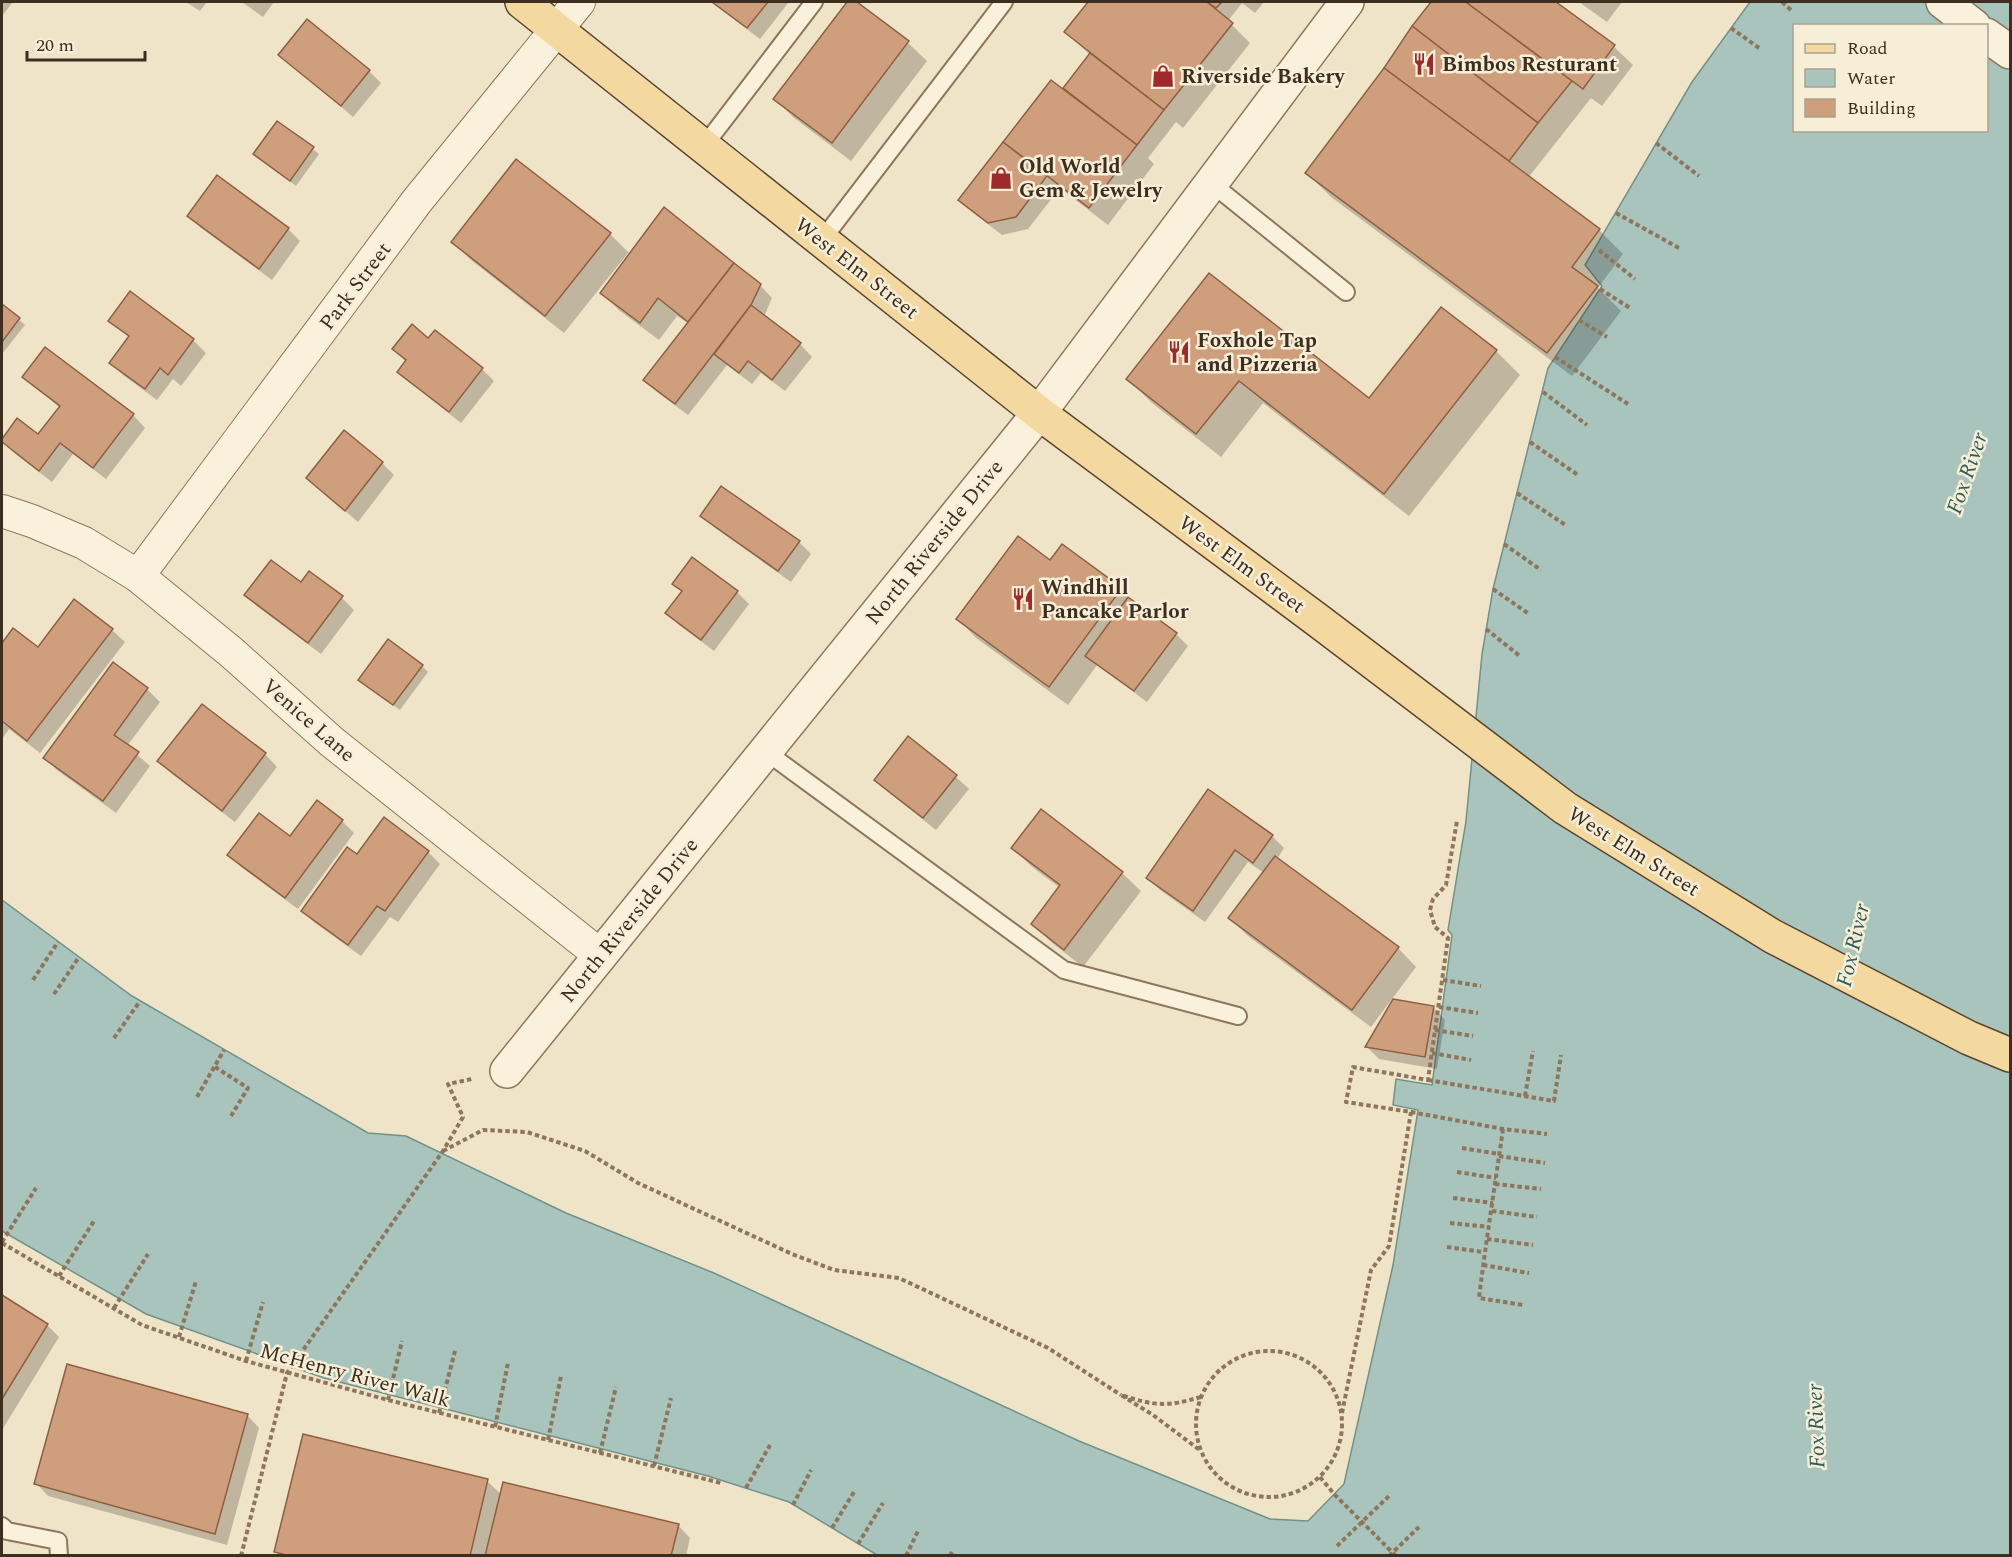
<svg xmlns="http://www.w3.org/2000/svg" width="2012" height="1557" font-family="Spectral,serif">
<style>
.water{fill:#a9c4bc;stroke:#6f938a;stroke-width:1.5;fill-rule:evenodd}
.shadow{fill:#0003}
.building{fill:#cf9f7d;stroke:#8d5f41;stroke-width:1.5}
.lines{fill:none;stroke-linecap:round;stroke-linejoin:round}
.service-casing{stroke:#8d765c;stroke-width:20}
.minor-casing{stroke:#8d765c;stroke-width:34}
.tertiary-casing{stroke:#8d765c;stroke-width:36}
.primary-casing{stroke:#5b4430;stroke-width:36}
.path{stroke:#8d765c;stroke-width:4;stroke-dasharray:4.5 3;stroke-linecap:butt}
.service{stroke:#faf1dc;stroke-width:16}
.minor{stroke:#faf1dc;stroke-width:32}
.tertiary{stroke:#faf1dc;stroke-width:33}
.primary{stroke:#f3d9a0;stroke-width:33}
.labels{text-anchor:middle;stroke-width:5;stroke-linejoin:round;paint-order:stroke}
.poi-label{font-size:21px;font-weight:bold;fill:#3d2e20;stroke:#f7eed8;text-anchor:start}
.street-label{font-size:21px;fill:#3d2e20;stroke:#f7eed8}
.water-label{font-size:22px;font-style:italic;fill:#2f5d5a;stroke:#f7eed8}
</style>
<rect width="100%" height="100%" fill="#f0e4c8"/>
<!-- water -->
<path class="water" d="M1750,2H2010V1555H877L789,1502L708,1476L324,1378L146,1314L2,1231V900L132,996L368,1133L406,1136L566,1213L714,1273L1079,1441L1270,1519L1308,1521L1344,1484L1393,1265L1418,1110L1393,1105L1396,1079L1432,1085L1452,935L1448,930L1466,821L1482,654L1493,589L1548,368L1602,286L1585,265L1692,82ZM1794,26H1986V130H1794Z"/>
<!-- shadow -->
<g class="shadow">
<polygon points="2,2 13,2 2,16"/>
<polygon points="186,2 207,2 200,11"/>
<polygon points="242,2 274,2 263,17"/>
<polygon points="711,2 789,2 760,39"/>
<polygon points="849,2 854,2 908,43 927,61 851,161 793,117 775,99"/>
<polygon points="1089,2 1264,2 1255,13 1242,3 1228,21 1250,43 1183,128 1176,122 1148,158 1154,164 1108,225 1060,188 1028,229 1002,235 972,212 960,200 1051,82 1072,98 1074,97 1065,88 1090,55 1066,32"/>
<polygon points="1433,2 1554,2 1614,47 1633,65 1602,106 1591,98 1528,178 1599,230 1623,254 1598,288 1621,311 1572,376 1331,197 1307,173"/>
<polygon points="1579,2 1622,2 1607,22"/>
<polygon points="280,54 369,71 381,83 353,117"/>
<polygon points="278,123 319,154 296,186 261,160"/>
<polygon points="664,209 760,285 772,298 764,317 800,344 812,357 785,391 761,373 752,384 727,365 688,415 657,392 645,380 689,324 677,316 659,340 620,311 601,293 630,255 628,253 564,333 471,260 453,242 610,234 630,254"/>
<polygon points="189,216 288,229 300,241 272,280 201,228"/>
<polygon points="1209,275 1370,400 1441,309 1496,351 1520,375 1409,516 1263,403 1221,457 1152,403 1128,379"/>
<polygon points="130,293 193,340 206,353 181,386 173,379 157,400 123,375 111,363 130,338 110,321"/>
<polygon points="2,305 25,325 2,354"/>
<polygon points="435,332 482,369 494,381 461,423 412,384 399,372 407,362 394,349 429,340"/>
<polygon points="24,377 133,415 145,428 106,479 73,454 52,482 14,453 2,441 17,421 38,437 60,408"/>
<polygon points="382,463 394,475 358,522 321,490"/>
<polygon points="702,516 799,542 811,554 791,582 715,528"/>
<polygon points="1051,562 1121,589 1139,607 1176,634 1188,646 1147,702 1097,665 1068,705 976,638 958,619"/>
<polygon points="310,573 342,598 354,610 321,654 258,607 246,595 302,585"/>
<polygon points="674,584 737,592 749,604 714,651 679,625 667,613 683,592"/>
<polygon points="75,601 112,630 125,642 40,753 9,729 2,739 2,646 14,630 38,649"/>
<polygon points="113,664 147,689 160,702 127,746 150,766 116,813 57,770 45,758"/>
<polygon points="422,666 428,672 400,710 366,686"/>
<polygon points="202,706 265,754 277,767 235,822 171,773 159,761"/>
<polygon points="908,738 956,777 969,789 936,830 888,792 876,780"/>
<polygon points="1041,812 1122,873 1141,891 1083,967 1051,942 1033,924 1060,888 1031,866 1013,848"/>
<polygon points="342,821 354,833 298,909 241,867 229,855"/>
<polygon points="1272,836 1284,848 1277,859 1398,948 1416,967 1371,1027 1248,936 1230,918 1264,873 1248,862 1205,922 1160,890 1148,878"/>
<polygon points="428,852 440,864 398,922 390,917 361,956 315,923 303,911 357,856"/>
<polygon points="1433,1007 1445,1020 1437,1069 1379,1059 1367,1047"/>
<polygon points="2,1296 47,1325 59,1337 2,1430"/>
<polygon points="247,1415 259,1428 227,1545 48,1496 36,1483"/>
<polygon points="487,1481 502,1495 678,1525 690,1538 686,1556 281,1556 276,1551"/>
</g>
<!-- building -->
<g class="building">
<polygon points="712,2 768,2 747,28"/>
<polygon points="847,2 857,2 909,41 832,143 773,99"/>
<polygon points="1088,2 1207,2 1233,23 1164,110 1064,32"/>
<polygon points="1207,2 1222,2 1216,8"/>
<polygon points="1431,2 1466,2 1572,81 1538,123 1412,26"/>
<polygon points="1466,2 1556,2 1615,45 1583,89"/>
<polygon points="307,19 370,70 341,106 278,55"/>
<polygon points="1412,26 1538,123 1509,161 1384,68"/>
<polygon points="1090,53 1164,110 1137,145 1063,88"/>
<polygon points="1384,68 1600,229 1572,267 1598,286 1547,353 1305,173"/>
<polygon points="1051,80 1137,145 1089,208 1003,142"/>
<polygon points="277,121 314,147 290,181 253,154"/>
<polygon points="1003,142 1047,176 1016,217 988,223 958,200"/>
<polygon points="516,159 611,233 545,316 451,242"/>
<polygon points="217,175 289,228 259,269 187,216"/>
<polygon points="664,207 734,263 688,322 658,298 640,323 600,293"/>
<polygon points="734,263 761,284 751,305 675,404 643,380"/>
<polygon points="1209,273 1369,398 1441,307 1497,350 1384,494 1239,381 1196,434 1126,379"/>
<polygon points="130,291 194,339 168,375 160,368 145,389 109,363 129,336 108,321"/>
<polygon points="2,304 20,318 2,342"/>
<polygon points="751,305 801,343 772,380 748,361 739,373 714,354"/>
<polygon points="412,324 428,338 435,330 483,368 449,412 397,372 406,360 392,349"/>
<polygon points="45,347 134,414 93,468 60,443 39,471 2,442 2,439 17,418 38,434 60,406 22,377"/>
<polygon points="344,430 383,462 345,511 306,478"/>
<polygon points="721,486 800,541 778,571 700,516"/>
<polygon points="1018,536 1050,560 1062,544 1122,588 1049,687 956,619"/>
<polygon points="692,557 738,591 701,640 665,613 682,591 672,584"/>
<polygon points="271,560 301,582 309,571 343,596 308,643 244,595"/>
<polygon points="1128,597 1177,633 1134,691 1085,656"/>
<polygon points="74,599 113,629 27,741 2,721 2,643 13,628 38,647"/>
<polygon points="388,639 423,665 393,705 358,680"/>
<polygon points="113,662 148,688 114,735 139,752 103,801 43,758"/>
<polygon points="202,704 266,753 222,811 157,761"/>
<polygon points="908,736 957,775 923,818 874,780"/>
<polygon points="1208,789 1273,835 1253,863 1235,850 1193,911 1146,878"/>
<polygon points="317,800 343,820 285,898 227,855 259,813 290,836"/>
<polygon points="1041,809 1123,872 1064,950 1031,924 1060,885 1011,848"/>
<polygon points="384,817 429,851 385,911 377,906 348,945 301,911 347,847 357,854"/>
<polygon points="1275,856 1399,947 1352,1010 1228,918"/>
<polygon points="1393,999 1434,1006 1425,1057 1365,1047"/>
<polygon points="2,1295 48,1324 2,1399"/>
<polygon points="67,1364 248,1414 215,1534 34,1484"/>
<polygon points="303,1434 488,1479 470,1556 291,1556 274,1552"/>
<polygon points="503,1482 679,1524 671,1556 485,1556"/>
</g>
<g class="lines">
<!-- service casing -->
<g class="service-casing">
<g id="service">
<polyline points="704,146 814,2"/>
<polyline points="1211,183 1346,292"/>
<polyline points="822,240 1004,2"/>
<polyline points="765,751 1064,970 1238,1016"/>
<polyline points="2,1526 7,1531 58,1541 59,1556"/>
</g>
</g>
<!-- minor casing -->
<g class="minor-casing">
<g id="minor">
<polyline points="2,511 32,521 84,543 138,576 231,652 332,742 600,955"/>
<polyline points="138,576 417,201 579,2"/>
</g>
</g>
<!-- tertiary casing -->
<g class="tertiary-casing">
<g id="tertiary">
<polyline points="1943,2 1974,26"/>
<polyline points="1986,35 2010,52"/>
<polyline points="507,1071 1039,413 1347,2"/>
</g>
</g>
<!-- primary casing -->
<g class="primary-casing">
<polyline id="primary" points="522,2 1039,413 1320,622 1565,808 1772,936 1969,1038 2010,1055"/>
</g>
<!-- path -->
<g class="path">
<polyline points="1782,2 1792,11"/>
<polyline points="1731,28 1759,48"/>
<polyline points="1656,143 1699,176"/>
<polyline points="1616,213 1679,248"/>
<polyline points="1599,250 1635,279"/>
<polyline points="1600,289 1630,308"/>
<polyline points="1579,320 1607,337"/>
<polyline points="1555,357 1628,404"/>
<polyline points="1543,392 1587,425"/>
<polyline points="1530,442 1578,475"/>
<polyline points="1517,493 1567,526"/>
<polyline points="1504,544 1541,570"/>
<polyline points="1493,589 1529,614"/>
<polyline points="1486,629 1521,657"/>
<polyline points="33,980 58,942"/>
<polyline points="1443,980 1481,986"/>
<polyline points="54,994 79,957"/>
<polyline points="1439,1007 1478,1013"/>
<polyline points="1435,1030 1473,1036"/>
<polyline points="114,1038 140,1001"/>
<polyline points="1432,1053 1471,1060"/>
<polyline points="215,1067 248,1088 231,1116"/>
<polyline points="1428,1080 1554,1101 1561,1055"/>
<polyline points="1525,1096 1533,1051"/>
<polyline points="197,1097 224,1050"/>
<polyline points="1411,1112 1503,1129 1547,1134"/>
<path d="M1503,1129C1495,1185 1486,1241 1479,1298L1523,1305"/>
<polyline points="1462,1148 1499,1154"/>
<polyline points="443,1151 483,1130 527,1132 585,1151 638,1183 792,1254 834,1270 899,1278 1048,1348 1121,1395"/>
<polyline points="1499,1156 1545,1163"/>
<polyline points="1457,1172 1496,1178"/>
<polyline points="1495,1184 1541,1189"/>
<polyline points="1453,1198 1493,1203"/>
<polyline points="1492,1211 1537,1217"/>
<polyline points="1450,1223 1489,1227"/>
<polyline points="1487,1239 1533,1245"/>
<polyline points="2,1242 36,1188"/>
<polyline points="2,1243 142,1325 246,1361 388,1400 721,1483"/>
<polyline points="1447,1247 1483,1252"/>
<polyline points="1483,1265 1529,1273"/>
<polyline points="59,1276 94,1221"/>
<polyline points="114,1308 148,1254"/>
<polyline points="179,1337 196,1281"/>
<circle cx="1269" cy="1424" r="73"/>
<polyline points="246,1361 263,1302"/>
<path d="M1201,1397C1166,1407 1155,1406 1121,1395L1153,1415L1201,1451"/>
<polyline points="388,1400 402,1341"/>
<polyline points="439,1413 455,1351"/>
<polyline points="1342,1413 1371,1270 1389,1246 1411,1112 1346,1102 1353,1067 1428,1080 1448,938 1435,927 1430,910 1433,899 1446,885 1457,821"/>
<polyline points="495,1427 508,1363"/>
<polyline points="548,1440 561,1376"/>
<polyline points="600,1453 616,1387"/>
<polyline points="654,1466 671,1398"/>
<polyline points="1320,1477 1334,1494 1396,1556"/>
<polyline points="746,1488 770,1445"/>
<polyline points="793,1505 811,1470"/>
<polyline points="832,1528 854,1492"/>
<polyline points="858,1544 883,1503"/>
<polyline points="1337,1546 1390,1495"/>
<polyline points="241,1556 287,1373 443,1151 463,1117 448,1084 472,1079"/>
<polyline points="906,1556 918,1531"/>
<polyline points="950,1556 952,1552"/>
<polyline points="1389,1556 1419,1527"/>
</g>
<!-- service -->
<use href="#service" class="service"/>
<!-- minor -->
<use href="#minor" class="minor"/>
<!-- tertiary -->
<use href="#tertiary" class="tertiary"/>
<!-- primary -->
<use href="#primary" class="primary"/>
</g>
<!-- icons -->
<defs>
<g id="restaurant-bare" transform="scale(1.8)"><path d="M-5-6h1v4h1v-4h1v4h1v-4h1v5L-1.5 .5V6h-2V.5L-5-1ZM5-6V6H3V1.5H1.5Q1.5-4 5-6Z" fill="#9e2a2b" stroke="#f7eed8" stroke-width="2.5" paint-order="stroke"/></g>
<g id="shop-bare" transform="scale(1.8)"><path d="M-5-2.5h2.3a2.7 3.5 0 0 1 5.4 0H5L5.5 6h-11ZM-1.5-2.5h3a1.5 2.3 0 0 0-3 0Z" fill="#9e2a2b" stroke="#f7eed8" stroke-width="2.5" paint-order="stroke"/></g>
</defs>
<g fill-rule="evenodd">
<use href="#restaurant-bare" x="1424" y="64"/>
<use href="#shop-bare" x="1163" y="76"/>
<use href="#shop-bare" x="1001" y="178"/>
<use href="#restaurant-bare" x="1179" y="352"/>
<use href="#restaurant-bare" x="1023" y="599"/>
</g>
<g class="labels">
<!-- poi labels -->
<g class="poi-label">
<text x="1442" y="71">Bimbos Resturant</text>
<text x="1181" y="83">Riverside Bakery</text>
<text x="1019" y="173">Old World<tspan x="1019" dy="24">Gem &amp; Jewelry</tspan></text>
<text x="1197" y="347">Foxhole Tap<tspan x="1197" dy="24">and Pizzeria</tspan></text>
<text x="1041" y="594">Windhill<tspan x="1041" dy="24">Pancake Parlor</tspan></text>
</g>
<!-- street labels -->
<g class="street-label">
<text transform="translate(857 268) rotate(38)" y="7">West Elm Street</text>
<text transform="translate(355 286) rotate(-53)" y="7">Park Street</text>
<text transform="translate(934 542) rotate(-51)" y="7">North Riverside Drive</text>
<text transform="translate(1242 564) rotate(36)" y="7">West Elm Street</text>
<text transform="translate(309 720) rotate(41)" y="7">Venice Lane</text>
<text transform="translate(1634 851) rotate(32)" y="7">West Elm Street</text>
<text transform="translate(629 920) rotate(-51)" y="7">North Riverside Drive</text>
<text transform="translate(355 1375) rotate(15)" y="7">McHenry River Walk</text>
</g>
<!-- water labels -->
<g class="water-label">
<text transform="translate(1966 473) rotate(-71)" y="8">Fox River</text>
<text transform="translate(1852 945) rotate(-77)" y="8">Fox River</text>
<text transform="translate(1815 1426) rotate(-92)" y="8">Fox River</text>
</g>
</g>
<!-- border -->
<rect width="2012" height="1557" fill="none" stroke="#3d2e20" stroke-width="6"/>
<!-- legend -->
<rect x="1793" y="24" width="195" height="108" fill="#f7eed8" stroke="#ada18e" stroke-width="1.5"/>
<rect x="1805" y="44" width="30" height="9" fill="#f3d9a0" stroke="#ada18e" stroke-width="1.5"/>
<text x="1847" y="54" font-size="18" fill="#3d2e20">Road</text>
<rect x="1805" y="69" width="30" height="18" fill="#a9c4bc" stroke="#ada18e" stroke-width="1.5"/>
<text x="1847" y="84" font-size="18" fill="#3d2e20">Water</text>
<rect x="1805" y="99" width="30" height="18" fill="#cf9f7d" stroke="#ada18e" stroke-width="1.5"/>
<text x="1847" y="114" font-size="18" fill="#3d2e20">Building</text>
<!-- scale -->
<path d="M27 51v9h118v-9" fill="none" stroke="#3d2e20" stroke-width="3"/>
<text x="36" y="51" font-size="18" fill="#3d2e20" stroke="#f7eed8" stroke-width="4.5" paint-order="stroke">20 m</text>
</svg>
